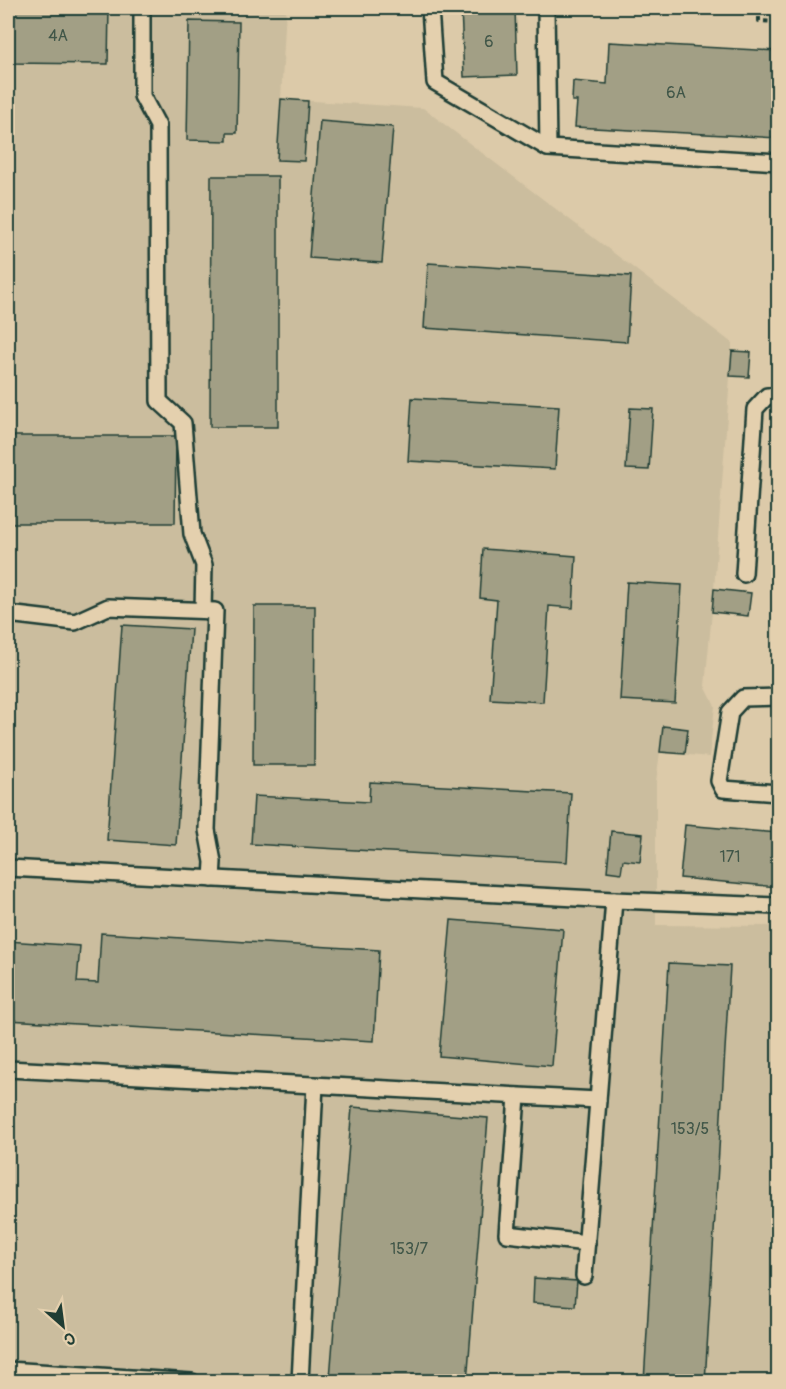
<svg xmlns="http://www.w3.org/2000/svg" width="786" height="1389" font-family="Pangolin,sans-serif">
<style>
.built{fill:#cbbd9e}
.building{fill:#a29f85;stroke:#1f3d34;stroke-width:1.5}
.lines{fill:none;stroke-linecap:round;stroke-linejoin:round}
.lane-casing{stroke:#1f3d34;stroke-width:20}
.path{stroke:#1f3d34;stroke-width:4;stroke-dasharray:4.5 4.5;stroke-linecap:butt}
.lane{stroke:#e4d0ae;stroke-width:15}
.labels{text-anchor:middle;stroke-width:5;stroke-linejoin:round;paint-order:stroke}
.number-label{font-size:16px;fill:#405648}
</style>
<rect width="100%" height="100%" fill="#dccaa9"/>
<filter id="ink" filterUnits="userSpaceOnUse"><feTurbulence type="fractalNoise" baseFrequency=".0167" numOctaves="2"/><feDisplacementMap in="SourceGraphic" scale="12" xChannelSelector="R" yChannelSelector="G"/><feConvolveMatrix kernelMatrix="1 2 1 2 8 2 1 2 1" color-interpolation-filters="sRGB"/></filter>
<g filter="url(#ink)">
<!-- built -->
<polygon class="built" points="8,8 286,8 281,99 423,108 732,343 732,351 751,352 749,377 730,377 714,589 751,593 748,616 712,612 705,686 715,706 709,757 660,752 656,782 656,925 778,926 778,1381 8,1381"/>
<!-- building -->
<g class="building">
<polygon points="8,8 109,8 108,64 8,63"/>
<polygon points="461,8 515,8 517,75 464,77"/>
<polygon points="189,21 239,22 237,133 227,133 227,141 187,140"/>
<polygon points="609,42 778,51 778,138 575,127 577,101 572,101 573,81 607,84"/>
<polygon points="281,99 308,101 304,161 277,160"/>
<polygon points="320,121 393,127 382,263 309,258"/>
<polygon points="211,176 278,176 278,427 210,427"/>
<polygon points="428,263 631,276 627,342 424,328"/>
<polygon points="732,351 751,352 749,377 730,376"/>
<polygon points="412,398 559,406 555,469 408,461"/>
<polygon points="630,408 653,409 649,470 626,469"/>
<polygon points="8,436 176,436 175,523 8,523"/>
<polygon points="483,549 576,556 573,608 549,606 543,702 490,699 497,600 480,598"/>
<polygon points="627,582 682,585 675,703 620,700"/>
<polygon points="714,589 751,593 748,616 712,612"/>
<polygon points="254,606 315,606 314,765 253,765"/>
<polygon points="122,625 191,629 176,845 107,840"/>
<polygon points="663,726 688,729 685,754 660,752"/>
<polygon points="370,782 571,793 567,862 251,844 254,796 369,802"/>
<polygon points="685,825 778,833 778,887 680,878"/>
<polygon points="611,831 643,834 640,862 623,860 621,873 607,871"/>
<polygon points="451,920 563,929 552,1066 439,1056"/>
<polygon points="101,933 379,950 374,1041 8,1020 8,941 80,946 77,982 98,983"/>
<polygon points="669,963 730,966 705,1382 644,1382"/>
<polygon points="352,1107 488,1118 467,1382 375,1382 330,1378"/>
<polygon points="534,1278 577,1281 575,1306 533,1303"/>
</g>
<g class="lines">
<!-- lane casing -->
<g class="lane-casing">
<g id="lane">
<polyline points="142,8 142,96 158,126 159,401 183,423 192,534 204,565 203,610"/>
<polyline points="430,8 435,82 548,148 778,162"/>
<polyline points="546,8 548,148"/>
<polyline points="744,574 755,409 767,396 778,396"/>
<polyline points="8,614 75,622 108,607 215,611 207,830 213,862 212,879"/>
<polyline points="778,697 743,698 730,712 719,781 723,789 778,793"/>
<polyline points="8,868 614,900 778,906"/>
<polyline points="8,1069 598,1100"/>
<polyline points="517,1096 507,1234 587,1243"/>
<polyline points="584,1276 614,900"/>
<polyline points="8,1370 192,1382"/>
<polyline points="300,1382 315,1085"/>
</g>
</g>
<!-- path -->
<polyline class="path" points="759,8 759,21 778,22"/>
<!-- lane -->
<use href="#lane" class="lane"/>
</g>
</g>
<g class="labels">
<!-- number labels -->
<g class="number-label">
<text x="58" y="41">4А</text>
<text x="489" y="47">6</text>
<text x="676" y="98">6А</text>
<text x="730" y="862">171</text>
<text x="690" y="1134">153/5</text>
<text x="409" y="1254">153/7</text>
</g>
</g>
<!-- margin -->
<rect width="786" height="1389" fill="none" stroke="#e4d0ae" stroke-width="30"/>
<rect x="15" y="15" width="756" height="1359" fill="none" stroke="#1f3d34" stroke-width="2" filter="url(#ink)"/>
<!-- north arrow -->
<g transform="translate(63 1326) rotate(152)" stroke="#e4d0ae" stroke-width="4.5" paint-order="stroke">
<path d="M0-4.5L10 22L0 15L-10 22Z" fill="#1f3d34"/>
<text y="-9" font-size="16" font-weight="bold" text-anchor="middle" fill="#1f3d34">С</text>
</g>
</svg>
